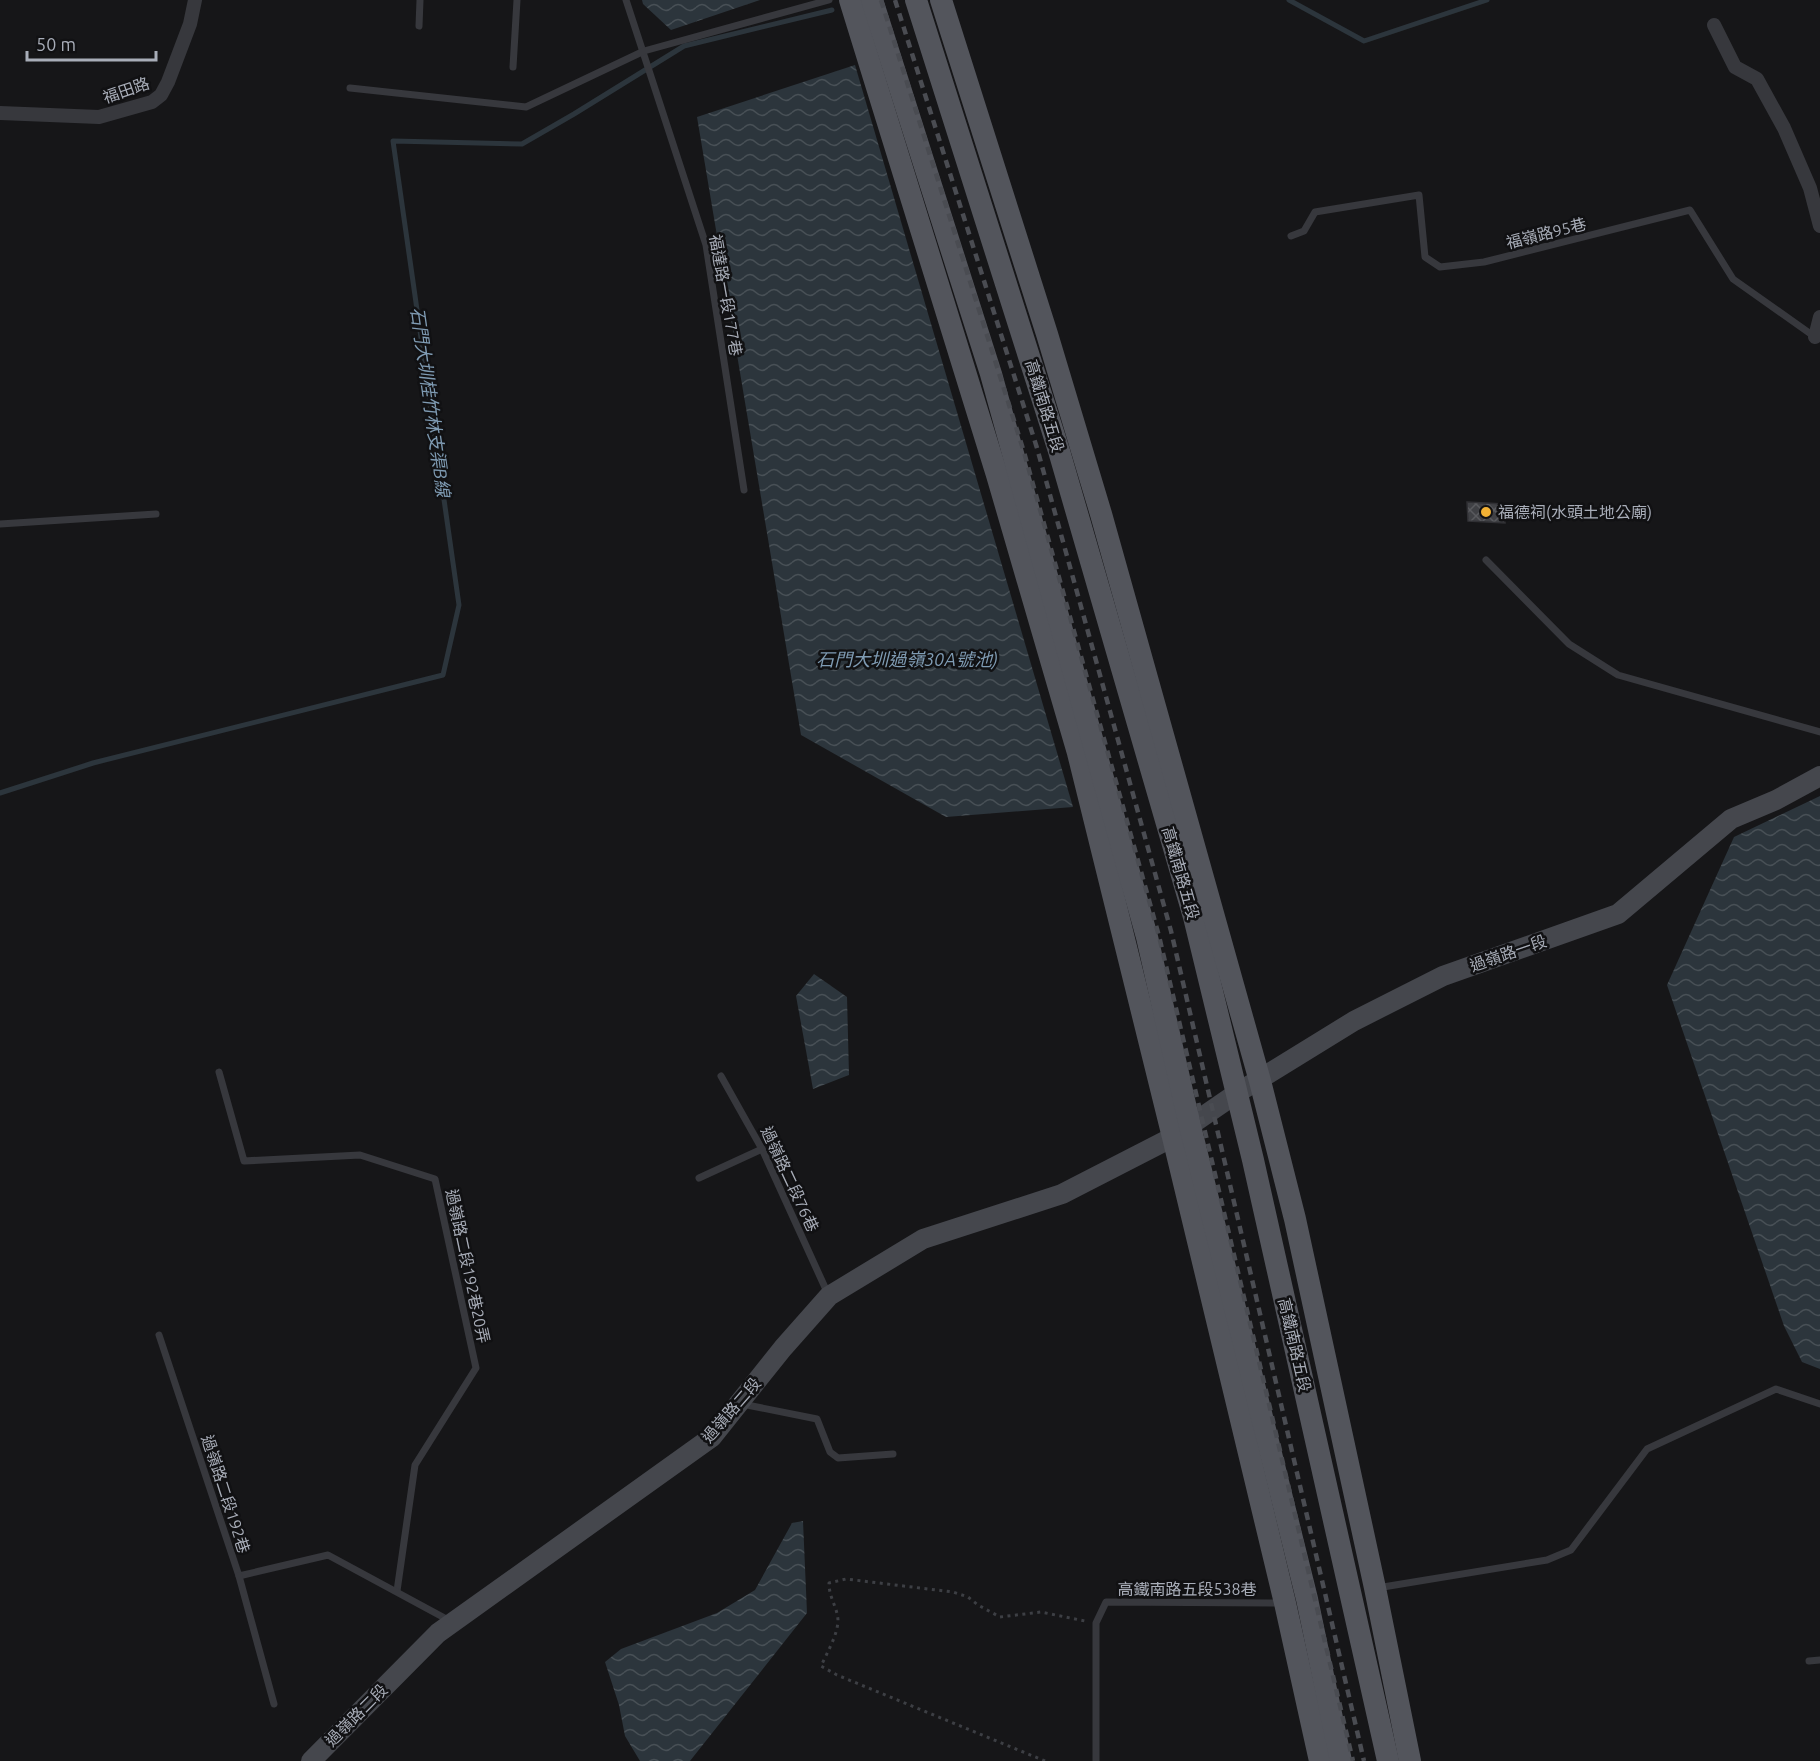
<svg xmlns="http://www.w3.org/2000/svg" width="1820" height="1761" font-family="Ubuntu,'Noto Sans TC',sans-serif">
<style>
.water{fill:url(#water-waves)}
.lines{fill:none;stroke-linecap:round;stroke-linejoin:round}
.stream{stroke:#2c353c;stroke-width:5}
.building{fill:url(#building-cross-hatch);stroke:#303034;stroke-width:1.5}
.path{stroke:#3d3f44;stroke-width:3;stroke-dasharray:3 4.5;stroke-linecap:butt}
.lane{stroke:#37383d;stroke-width:7}
.street{stroke:#37383d;stroke-width:14}
.secondary{stroke:#45474d;stroke-width:20}
.primary{stroke:#53555c;stroke-width:22}
.rail{stroke:#4a4c52;stroke-width:4.5;stroke-dasharray:8 6;stroke-linecap:butt}
.poi-dot{fill:#f2b134;stroke:#111113;stroke-width:2}
.labels{text-anchor:middle;stroke-width:5;stroke-linejoin:round;paint-order:stroke}
.street-label{font-size:16px;fill:#a8adb8;stroke:#111113}
.poi-label{font-size:16px;fill:#a8adb8;stroke:#111113;text-anchor:start}
.water-label{font-size:18px;font-style:italic;fill:#7f9bb3;stroke:#111113}
</style>
<defs>
<pattern id="water-waves" width="16" height="10" patternUnits="userSpaceOnUse" patternTransform="scale(1.5)"><rect width="16" height="10" fill="#2c353c"/><path d="M0 5q4-4 8 0t8 0" fill="none" stroke="#485056"/></pattern>
<pattern id="building-cross-hatch" width="8" height="8" patternUnits="userSpaceOnUse" patternTransform="scale(1.5)"><rect width="8" height="8" fill="#404145"/><path d="M0 0l8 8M0 8l8-8" fill="none" stroke="#595a5e"/></pattern>
</defs>
<rect width="100%" height="100%" fill="#161618"/>
<!-- water -->
<g class="water">
<polygon points="642,0 760,0 671,30 643,4"/>
<polygon points="855,65 1073,807 946,817 801,735 697,117"/>
<polygon points="1820,796 1820,1369 1802,1362 1784,1326 1667,985 1734,837"/>
<polygon points="814,974 847,997 849,1075 813,1089 796,996"/>
<polygon points="803,1521 807,1613 690,1761 640,1761 625,1736 619,1705 605,1662 621,1649 717,1613 755,1590 792,1523"/>
</g>
<g class="lines">
<!-- stream -->
<g class="stream">
<polyline points="1289,0 1364,41 1487,0"/>
<polyline points="0,793 93,763 443,675 459,605 393,141 522,144 574,114 684,46 832,10"/>
</g>
</g>
<!-- building -->
<polygon class="building" points="1467,502 1504,504 1505,523 1468,521"/>
<g class="lines">
<!-- path -->
<path class="path" d="M1045,1761L837,1675L821,1666C827,1653 838,1634 838,1620C837,1606 829,1598 829,1583L846,1579L953,1592L968,1597L978,1605L1000,1617L1041,1612L1085,1621"/>
<!-- lane -->
<g class="lane">
<polyline points="626,0 706,245 744,490"/>
<polyline points="419,26 420,0"/>
<polyline points="513,67 517,0"/>
<polyline points="350,88 526,107 644,51 829,0"/>
<polyline points="1291,236 1304,231 1315,212 1419,195 1425,257 1440,267 1484,262 1690,210 1733,279 1815,337"/>
<polyline points="0,524 156,514"/>
<polyline points="1486,560 1569,644 1618,675 1820,732"/>
<polyline points="219,1072 244,1161 360,1155 435,1179 476,1368 415,1465 397,1591"/>
<polyline points="721,1076 762,1149 828,1294"/>
<polyline points="699,1178 762,1149"/>
<polyline points="159,1335 239,1576 328,1555 452,1622"/>
<polyline points="742,1404 817,1419 830,1452 838,1458 893,1454"/>
<polyline points="239,1576 274,1704"/>
<polyline points="1377,1588 1547,1560 1571,1550 1647,1449 1776,1389 1820,1404"/>
<polyline points="1809,1661 1820,1660"/>
<polyline points="1096,1761 1096,1623 1106,1602 1282,1603"/>
</g>
<!-- street -->
<g class="street">
<polyline points="1714,25 1735,67 1757,79 1784,128 1810,188 1820,226"/>
<polyline points="0,113 99,117 152,102 161,95 168,82 190,24 195,0"/>
<polyline points="1815,337 1820,317"/>
</g>
<!-- secondary -->
<polyline class="secondary" points="311,1761 438,1633 712,1437 783,1348 829,1296 923,1239 1062,1194 1173,1137 1237,1093 1354,1021 1443,976 1618,914 1731,819 1776,800 1820,776"/>
<!-- primary -->
<g class="primary">
<polyline points="850,0 997,475 1078,753 1173,1137 1285,1603 1320,1761"/>
<polyline points="872,0 991,374 1147,937 1190,1126 1307,1599 1341,1761"/>
<polyline points="916,0 1059,451 1194,917 1253,1160 1388,1761"/>
<polyline points="941,0 1047,334 1101,514 1260,1081 1295,1219 1375,1588 1410,1761"/>
</g>
<!-- rail -->
<g class="rail">
<polyline points="881,0 1024,452 1159,936 1353,1761"/>
<polyline points="895,0 1037,448 1171,931 1364,1761"/>
</g>
</g>
<!-- markers -->
<circle class="poi-dot" cx="1486" cy="512" r="6"/>
<g class="labels">
<!-- street labels -->
<g class="street-label">
<text transform="translate(126 90) rotate(-19)" y="6">福田路</text>
<text transform="translate(1546 233) rotate(-14)" y="6">福嶺路95巷</text>
<text transform="translate(726 295) rotate(80)" y="6">福達路一段177巷</text>
<text transform="translate(1045 406) rotate(73)" y="6">高鐵南路五段</text>
<text transform="translate(1181 873) rotate(74)" y="6">高鐵南路五段</text>
<text transform="translate(1508 953) rotate(-19)" y="6">過嶺路一段</text>
<text transform="translate(790 1179) rotate(65)" y="6">過嶺路二段76巷</text>
<text transform="translate(468 1266) rotate(78)" y="6">過嶺路二段192巷20弄</text>
<text transform="translate(1295 1345) rotate(77)" y="6">高鐵南路五段</text>
<text transform="translate(731 1410) rotate(-49)" y="6">過嶺路二段</text>
<text transform="translate(226 1494) rotate(72)" y="6">過嶺路二段192巷</text>
<text x="1187" y="1595">高鐵南路五段538巷</text>
<text transform="translate(356 1715) rotate(-45)" y="6">過嶺路二段</text>
</g>
<!-- poi labels -->
<g class="poi-label">
<text x="1498" y="518">福德祠(水頭土地公廟)</text>
</g>
<!-- water labels -->
<g class="water-label">
<text transform="translate(430 402) rotate(82)" y="6">石門大圳桂竹林支渠B線</text>
<text x="907" y="666">石門大圳過嶺30A號池)</text>
</g>
</g>
<!-- scale -->
<path d="M27 51v9h129v-9" fill="none" stroke="#a8adb8" stroke-width="3"/>
<text x="36" y="51" font-size="18" fill="#a8adb8" stroke="#111113" stroke-width="4.5" paint-order="stroke">50 m</text>
</svg>
